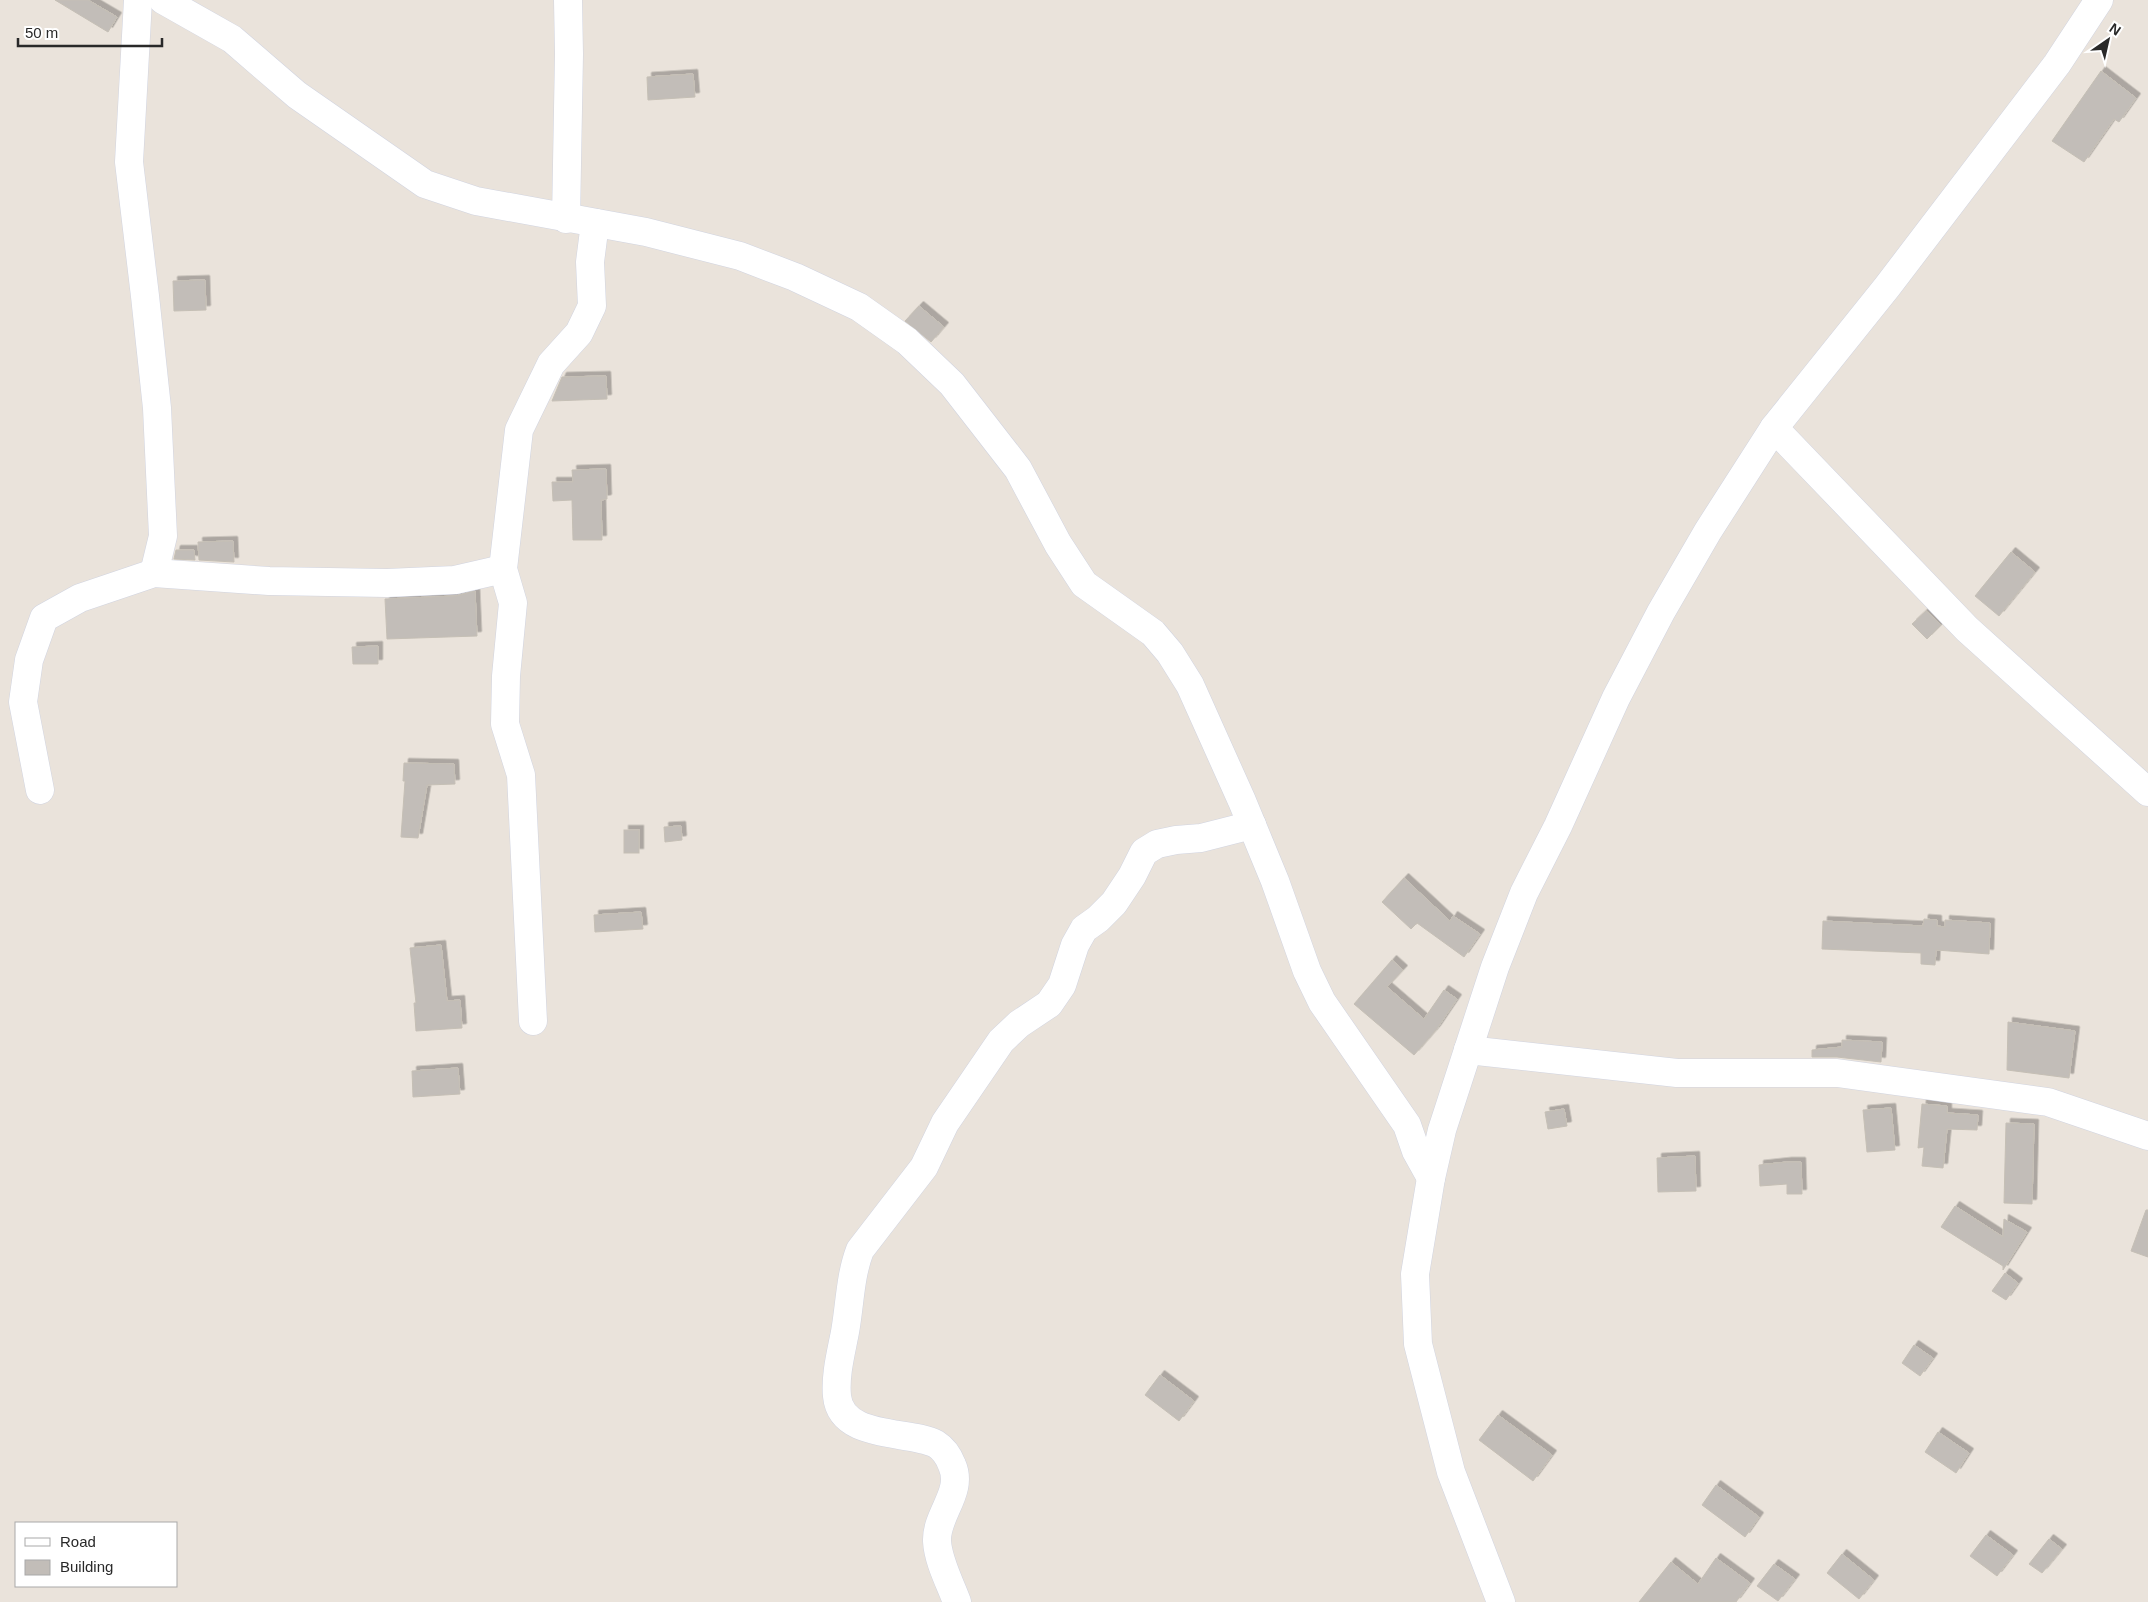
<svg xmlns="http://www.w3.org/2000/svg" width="2148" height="1602" font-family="Helvetica,sans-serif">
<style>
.building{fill:#c2bdb8;stroke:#c5bfb5;filter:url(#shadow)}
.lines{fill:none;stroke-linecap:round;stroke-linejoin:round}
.minor-casing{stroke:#d1d4e0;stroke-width:29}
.minor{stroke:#fff;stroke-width:28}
</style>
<defs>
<filter id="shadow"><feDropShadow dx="4.5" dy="-4.5" stdDeviation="0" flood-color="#0004"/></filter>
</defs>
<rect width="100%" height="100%" fill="#eae3db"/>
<!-- building -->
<g class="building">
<polygon points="55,0 88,0 117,17 108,32"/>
<polygon points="2101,71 2136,98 2119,122 2114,119 2084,162 2052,141"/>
<polygon points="693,74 695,97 648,100 647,77"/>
<polygon points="205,280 206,310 174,311 173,281"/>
<polygon points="919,306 944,327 931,342 905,321"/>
<polygon points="606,376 607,399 552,401 562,377"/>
<polygon points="606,469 607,499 601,500 602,540 573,540 572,500 553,501 552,482 573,482 572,470"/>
<polygon points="233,541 234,562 199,560 198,542"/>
<polygon points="176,550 194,550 195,560 174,559"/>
<polygon points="2011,552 2035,572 1999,616 1975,596"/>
<polygon points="475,591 477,636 387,639 385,599 456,596"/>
<polygon points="1926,611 1941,625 1927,639 1912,624"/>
<polygon points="378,646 378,664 353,664 352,647"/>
<polygon points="404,763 454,764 455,784 427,785 418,838 401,837 405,781 403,781"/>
<polygon points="681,826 682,840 665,842 664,827"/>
<rect x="624" y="830" width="15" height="23"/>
<polygon points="1404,878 1450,921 1453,916 1480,934 1464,957 1417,923 1411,929 1382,902"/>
<polygon points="641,912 643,929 595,932 594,915"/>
<polygon points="1924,919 1937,920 1937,926 1945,927 1945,920 1990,923 1989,954 1936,950 1935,965 1921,964 1921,953 1822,949 1823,921 1923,926"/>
<polygon points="441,945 447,1001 460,1000 462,1028 416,1031 414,1003 416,1003 410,948"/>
<polygon points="1392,960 1403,970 1387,987 1424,1019 1444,990 1457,999 1436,1030 1414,1055 1354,1004"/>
<polygon points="2008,1022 2075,1031 2069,1078 2007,1070"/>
<polygon points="1842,1040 1882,1042 1881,1062 1837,1057 1812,1057 1812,1050 1842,1047"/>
<polygon points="458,1068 460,1094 413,1097 412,1071"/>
<polygon points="1922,1104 1947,1106 1947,1113 1978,1115 1977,1130 1947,1129 1943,1168 1922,1166 1924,1147 1918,1148"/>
<polygon points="1891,1108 1895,1150 1867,1152 1863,1110"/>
<polygon points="1564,1109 1567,1126 1548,1129 1545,1112"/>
<polygon points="2006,1123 2034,1124 2032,1204 2004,1203"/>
<polygon points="1695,1156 1696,1191 1658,1192 1657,1158"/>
<polygon points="1787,1162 1801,1162 1802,1194 1787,1194 1787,1184 1760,1186 1759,1165"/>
<polygon points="1955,1206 2003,1237 2004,1219 2027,1232 2003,1270 2003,1266 1941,1227"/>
<polygon points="2146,1210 2148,1210 2148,1257 2131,1251"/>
<polygon points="2005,1273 2018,1283 2006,1300 1992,1291"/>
<polygon points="1914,1345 1933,1358 1920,1376 1902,1363"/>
<polygon points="1160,1375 1194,1401 1179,1421 1145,1395"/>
<polygon points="1498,1415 1552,1455 1533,1481 1479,1440"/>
<polygon points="1938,1432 1969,1453 1956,1473 1925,1452"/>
<polygon points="1716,1485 1759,1517 1745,1537 1702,1505"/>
<polygon points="1986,1535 2013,1555 1997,1576 1970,1556"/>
<polygon points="2049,1539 2062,1549 2042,1573 2029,1564"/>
<polygon points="1842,1554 1874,1580 1859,1599 1827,1573"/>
<polygon points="1716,1558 1750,1583 1736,1602 1639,1602 1671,1562 1698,1584"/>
<polygon points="1774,1564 1795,1579 1778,1601 1757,1586"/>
</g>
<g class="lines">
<!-- minor casing -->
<g class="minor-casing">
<g id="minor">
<polyline points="138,0 129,162 145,296 157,408 163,536 154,573"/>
<polyline points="163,0 232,39 297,95 425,184 476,201 646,232 740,256 795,277 859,307 907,341 952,384 1018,469 1058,544 1084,584 1153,633 1170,653 1190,685 1242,801 1275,881 1307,971 1322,1002 1407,1125 1416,1151 1431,1178"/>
<polyline points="566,219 569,54 568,0"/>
<polyline points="1774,428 1967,629 2148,792"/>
<polyline points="40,790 23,702 29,660 44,618 80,598 154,573 269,581 387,583 455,580 503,569"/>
<polyline points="533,1021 521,775 505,724 506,676 513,603 503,569 519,430 551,364 579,333 592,306 590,262 595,223"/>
<polyline points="1468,1050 1677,1073 1837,1073 2048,1102 2148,1136"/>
<path d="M957,1602C950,1583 938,1561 937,1541C936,1514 964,1492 952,1465C949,1457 944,1449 936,1444C910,1430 841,1440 837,1396C835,1375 841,1353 845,1332C850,1304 850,1276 860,1250L924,1167L945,1123L1001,1041L1019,1024L1049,1004L1062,985L1075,945L1084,929L1098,919L1114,903L1132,876L1144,852L1157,844L1176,840L1201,838L1252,825"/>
<polyline points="1501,1602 1451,1472 1418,1344 1415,1274 1431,1178 1442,1130 1495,967 1524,893 1558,826 1616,698 1661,612 1708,531 1774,428 1887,287 2057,64 2099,0"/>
</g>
</g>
<!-- minor -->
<use href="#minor" class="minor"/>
</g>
<!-- legend -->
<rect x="15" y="1522" width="162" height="65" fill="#ffffff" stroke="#a9a9a9"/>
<rect x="25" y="1538" width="25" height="8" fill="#ffffff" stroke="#a9a9a9"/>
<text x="60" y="1547" font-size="15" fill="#292929">Road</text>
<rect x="25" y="1560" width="25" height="15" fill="#c2bdb8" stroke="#a9a9a9"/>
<text x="60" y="1572" font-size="15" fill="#292929">Building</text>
<!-- north arrow -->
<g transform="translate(2108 40) rotate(34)" stroke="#ffffff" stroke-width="4" paint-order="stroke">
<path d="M0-4L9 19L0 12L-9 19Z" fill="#292929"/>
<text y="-8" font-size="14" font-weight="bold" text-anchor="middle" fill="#292929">N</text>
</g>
<!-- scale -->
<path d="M18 38v8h144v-8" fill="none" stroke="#292929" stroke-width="2.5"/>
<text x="25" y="38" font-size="15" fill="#292929" stroke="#ffffff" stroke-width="4" paint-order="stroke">50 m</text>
</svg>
